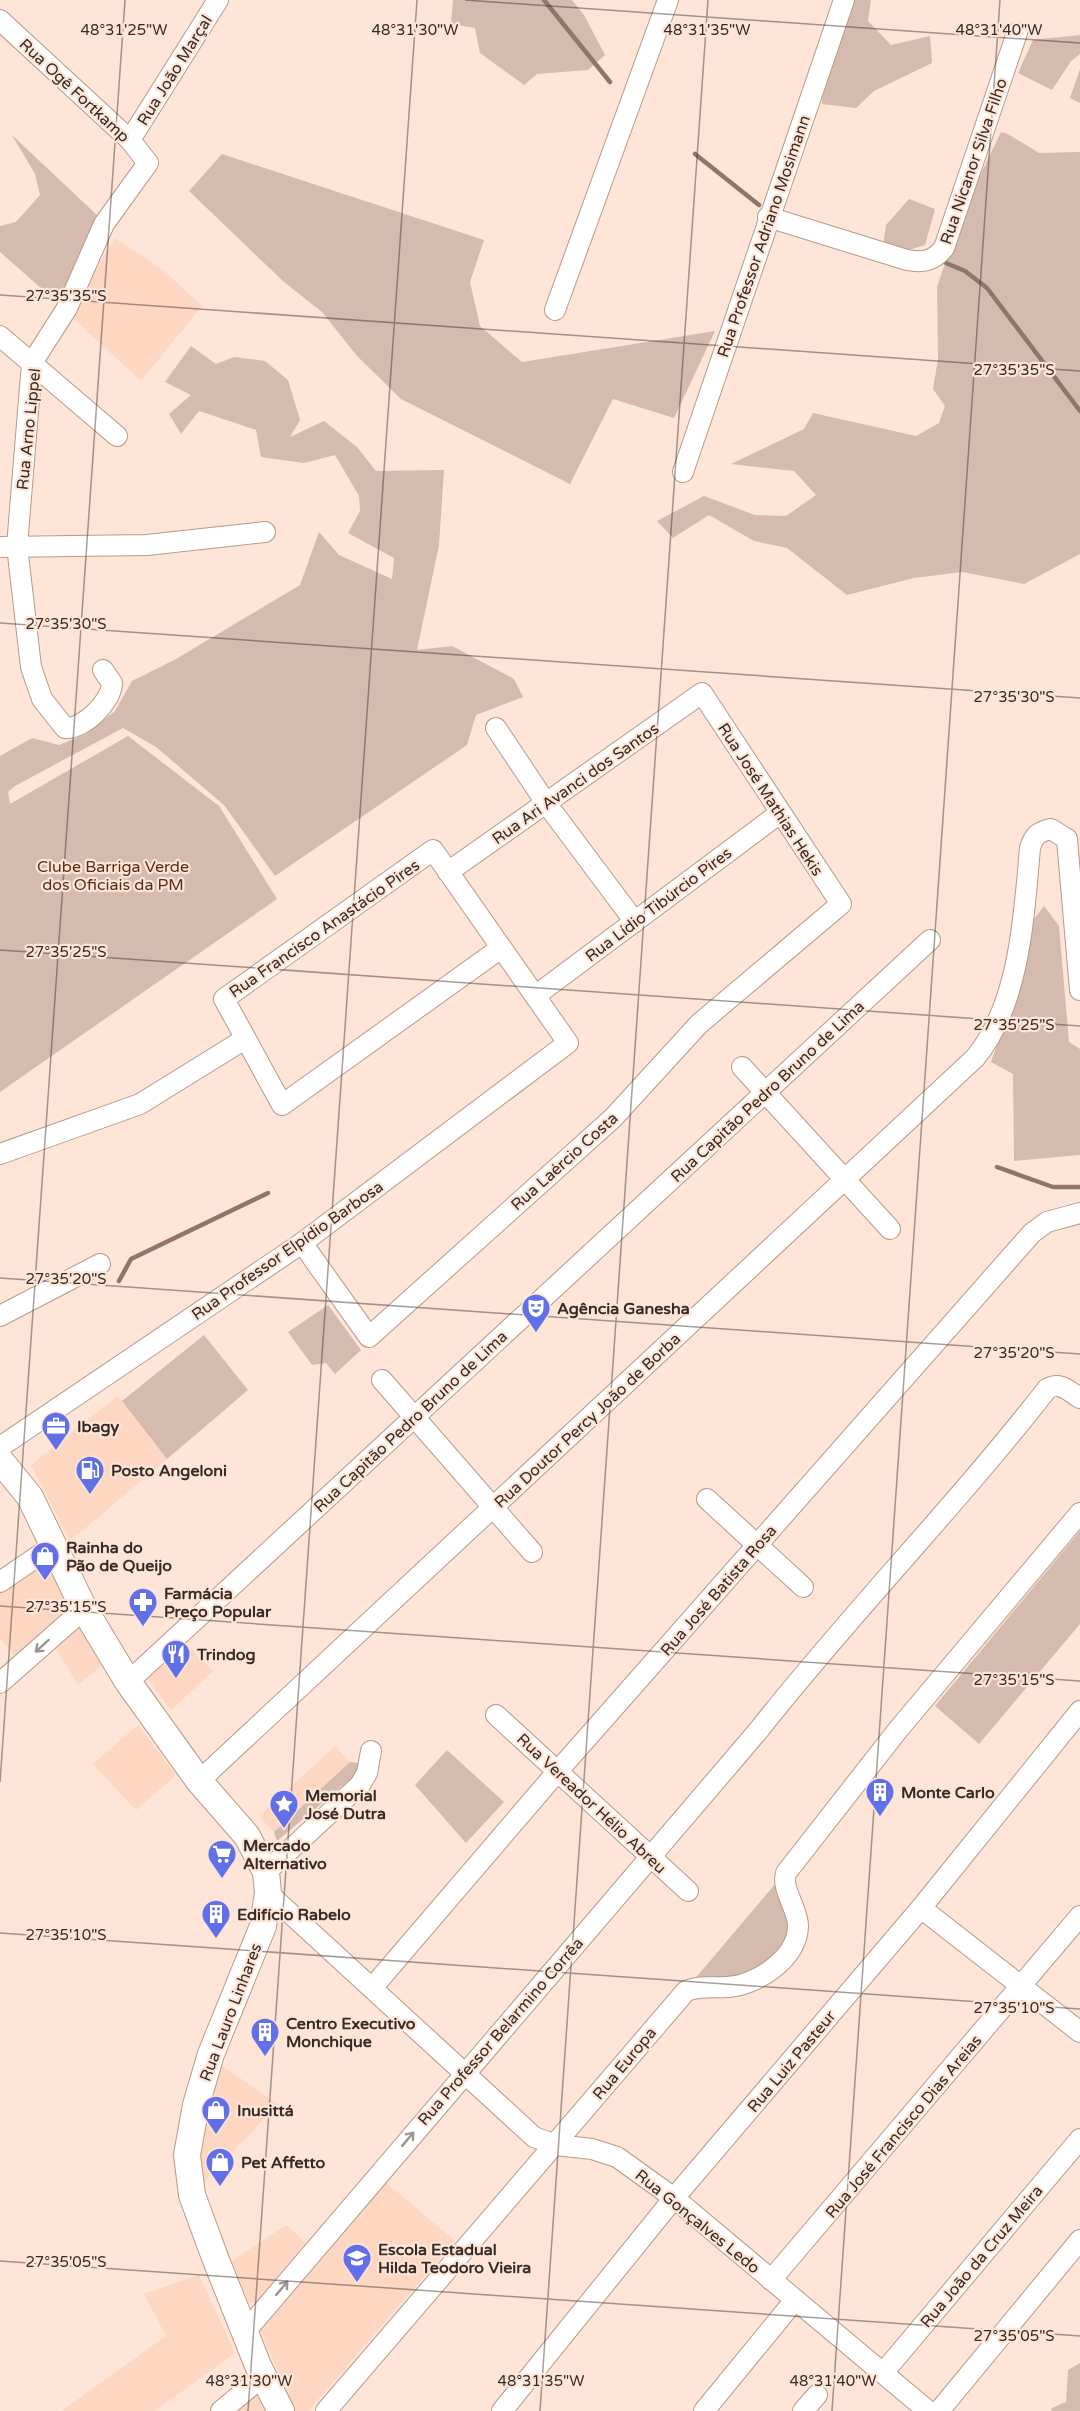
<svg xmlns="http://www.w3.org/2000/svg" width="1080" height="2411" font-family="'Varela Round',sans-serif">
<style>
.built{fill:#fdd7c2}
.green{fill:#d5bbad}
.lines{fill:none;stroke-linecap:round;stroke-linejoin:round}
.stream{stroke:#8e7669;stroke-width:4.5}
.minor-casing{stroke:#b79a8a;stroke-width:22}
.major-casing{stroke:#b79a8a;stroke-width:28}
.minor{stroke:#fff;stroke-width:20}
.major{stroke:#fff;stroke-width:26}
.oneway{stroke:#9b9592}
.ticks{fill:none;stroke:#372b25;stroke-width:1.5;stroke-opacity:0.45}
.labels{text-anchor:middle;stroke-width:4.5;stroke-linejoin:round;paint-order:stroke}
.street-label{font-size:16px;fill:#372b25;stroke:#fee5d7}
.park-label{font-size:16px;fill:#572d13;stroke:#fee5d7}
.poi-label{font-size:16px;font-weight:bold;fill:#372b25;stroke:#fee5d7;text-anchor:start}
.ticks-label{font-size:15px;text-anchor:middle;fill:#372b25;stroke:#fee5d7;stroke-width:4.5;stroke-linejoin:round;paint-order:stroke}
</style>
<rect width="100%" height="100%" fill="#fee5d7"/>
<!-- built -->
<g class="built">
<polygon points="115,238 163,270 202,306 141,381 69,315"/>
<polygon points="118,1396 167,1459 70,1541 31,1465"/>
<polygon points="54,1551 77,1605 15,1657 0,1638 0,1591"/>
<polygon points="80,1621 103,1664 78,1685 53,1644"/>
<polygon points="185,1642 213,1671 171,1710 146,1677"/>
<polygon points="138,1725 176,1775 136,1810 93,1764"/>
<polygon points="335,1746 350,1762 274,1832 259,1816"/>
<polygon points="219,2064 278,2104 203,2183 201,2143"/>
<polygon points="382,2179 455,2241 308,2411 295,2411 259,2327"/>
<polygon points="286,2225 306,2243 256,2302 249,2303 232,2261"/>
<polygon points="199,2275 235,2353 155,2411 61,2411 166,2336 144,2294"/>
<polygon points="256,2390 267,2411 232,2411"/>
</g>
<!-- green -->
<g class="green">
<polygon points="453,0 572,0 584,15 605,55 588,70 537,74 524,85 480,53 475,28 451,24"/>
<polygon points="847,0 871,0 868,21 891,45 930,36 932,63 874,91 856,108 822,104 823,80"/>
<polygon points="1080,35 1080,54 1071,61 1052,90 1018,73 1033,40"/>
<polygon points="1080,69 1080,103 1070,98"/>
<polygon points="1001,132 1008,134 1039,153 1080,152 1080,554 1024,584 962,572 914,578 847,595 787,548 754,541 709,515 673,538 657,521 704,496 755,515 786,516 816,495 794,471 731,464 804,429 813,413 916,436 939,423 945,406 933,389 938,359 937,287 963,211"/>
<polygon points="12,135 99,217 59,304 0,252 0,226 16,222 40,195 35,174"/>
<polygon points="222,154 484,240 470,282 480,326 522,362 715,331 674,418 613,399 570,484 401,399 357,356 322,312 284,282 189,191"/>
<polygon points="909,199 935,209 925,245 905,251 883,246 886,225"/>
<polygon points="191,346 216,364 234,357 265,361 288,380 300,420 290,437 324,421 357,447 376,471 444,470 439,545 417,650 452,646 514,679 523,697 476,715 467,745 275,876 224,805 156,747 123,728 15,786 8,792 10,804 128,736 219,806 277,899 0,1092 0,756 32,738 59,745 86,734 115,711 132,681 176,659 300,585 319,532 339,555 392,579 394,558 348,533 360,511 359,496 335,455 304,463 261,457 256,430 199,411 181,434 169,414 191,395 165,382"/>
<polygon points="1044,906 1059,926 1069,1042 1080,1049 1080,1155 1014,1161 1013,1074 991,1062 1023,970 1031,923"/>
<polygon points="328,1305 361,1350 335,1374 326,1363 312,1365 288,1332"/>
<polygon points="204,1335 248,1390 167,1459 122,1401"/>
<polygon points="1080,1531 1080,1624 979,1744 935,1706"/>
<polygon points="447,1750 504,1802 466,1843 415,1785"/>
<polygon points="350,1762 358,1763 360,1771 277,1841 274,1832"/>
<path d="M776,1883L785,1896L791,1934C760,1981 745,1976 693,1981Z"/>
<polygon points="1080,2363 1080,2411 1051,2411 1052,2408 1066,2402 1068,2370"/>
</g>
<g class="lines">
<!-- stream -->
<g class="stream">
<polyline points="544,0 610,82"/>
<polyline points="695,154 759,205"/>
<polyline points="946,263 965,271 987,288 1080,411"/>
<polyline points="997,1167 1053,1187 1080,1187"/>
<polyline points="119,1281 131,1259 268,1193"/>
</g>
<!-- minor casing -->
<g class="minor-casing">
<g id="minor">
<path d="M0,20L130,140L148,163L104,224L67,308L32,363L17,546L31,667L42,699L65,728C83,730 112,701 112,683L103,670"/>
<polyline points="130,140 218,0"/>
<path d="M768,217L907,260C923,263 934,261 944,248L1017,33"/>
<polyline points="555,310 668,0"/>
<polyline points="0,336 117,436"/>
<polyline points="683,472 844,0"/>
<polyline points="0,547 147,545 265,532"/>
<polyline points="496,728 546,803 635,922"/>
<polyline points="535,996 780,813"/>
<polyline points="742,1067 890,1229"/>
<polyline points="0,1154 140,1104 245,1039"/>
<polyline points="302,1243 369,1337 613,1118 699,1024 841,904 702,693 448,872"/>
<polyline points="0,1316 100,1264"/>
<polyline points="382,1380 532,1552"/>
<polyline points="0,1447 302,1243 568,1043 433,850 224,999 282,1105 501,948"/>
<polyline points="707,1499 803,1587"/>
<polyline points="0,1582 54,1545"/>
<polyline points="128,1682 930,940"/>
<polyline points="0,1683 84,1609"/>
<polyline points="496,1715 688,1891"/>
<path d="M199,1781L975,1058C1020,1004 1024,915 1030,848C1034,835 1038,832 1051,829L1067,839L1080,990"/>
<polyline points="266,1872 360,1785 367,1773 371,1751"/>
<polyline points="268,1893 534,2137 556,2145 592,2149 617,2157 674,2198 928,2411"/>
<polyline points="921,1908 1080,2032"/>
<polyline points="372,1988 557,1772 1032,1233 1047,1222 1080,1213"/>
<polyline points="771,2280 1080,1916"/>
<path d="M244,2333L758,1731C850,1614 955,1507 1047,1389C1061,1381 1068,1391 1080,1398"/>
<polyline points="883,2373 1080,2139"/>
<polyline points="221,2411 263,2376"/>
<path d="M326,2411L686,1991C701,1985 712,1988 727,1987C756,1986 798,1958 798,1926C798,1908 781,1890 786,1873L897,1731L1080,1513"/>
<polyline points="502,2411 674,2198 921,1908 1080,1711"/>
<polyline points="704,2411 795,2300"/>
<polyline points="803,2411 817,2395"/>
<polyline points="939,2411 1080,2240"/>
</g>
</g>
<!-- major casing -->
<g class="major-casing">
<polyline id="major" points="0,1460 30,1497 84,1609 128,1682 199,1781 247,1836 266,1872 268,1893 263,1926 211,2054 196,2105 187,2155 192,2195 214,2255 259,2368 281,2411"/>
</g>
<!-- minor -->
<use href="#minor" class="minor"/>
<!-- major -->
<use href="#major" class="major"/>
</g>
<!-- one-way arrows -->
<defs><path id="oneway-shaft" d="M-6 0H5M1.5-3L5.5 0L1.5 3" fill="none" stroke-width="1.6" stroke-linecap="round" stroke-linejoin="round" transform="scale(1.5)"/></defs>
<g class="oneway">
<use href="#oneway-shaft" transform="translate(42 1646) rotate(138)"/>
<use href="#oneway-shaft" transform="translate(408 2139) rotate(-50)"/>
<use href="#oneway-shaft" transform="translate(282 2288) rotate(-50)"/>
</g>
<!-- ticks -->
<path class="ticks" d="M465,0L1080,43M0,295L1080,371M0,623L1080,698M0,950L1080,1026M0,1278L1080,1354M0,1606L1080,1681M0,1782L125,0M0,1933L1080,2009M0,2261L1080,2336M248,2411L417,0M540,2411L708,0M832,2411L1000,0"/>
<!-- icons -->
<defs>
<g id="theatre-pin" transform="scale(1.5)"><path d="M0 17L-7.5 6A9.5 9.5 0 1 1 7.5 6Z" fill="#6170e8" stroke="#fee5d7"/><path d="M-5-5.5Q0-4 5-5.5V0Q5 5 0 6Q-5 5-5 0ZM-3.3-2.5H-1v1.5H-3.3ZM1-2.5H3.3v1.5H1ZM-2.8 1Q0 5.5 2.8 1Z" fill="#fff"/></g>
<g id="office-pin" transform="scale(1.5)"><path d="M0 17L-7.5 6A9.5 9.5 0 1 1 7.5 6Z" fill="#6170e8" stroke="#fee5d7"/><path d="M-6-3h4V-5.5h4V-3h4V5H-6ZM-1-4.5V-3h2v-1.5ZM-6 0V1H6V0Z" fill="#fff"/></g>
<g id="fuel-pin" transform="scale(1.5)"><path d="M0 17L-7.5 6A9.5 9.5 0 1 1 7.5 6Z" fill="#6170e8" stroke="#fee5d7"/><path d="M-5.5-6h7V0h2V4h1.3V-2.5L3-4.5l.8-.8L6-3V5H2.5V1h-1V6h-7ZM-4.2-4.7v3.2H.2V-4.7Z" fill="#fff"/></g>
<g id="shop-pin" transform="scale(1.5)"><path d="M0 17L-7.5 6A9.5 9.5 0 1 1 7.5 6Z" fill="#6170e8" stroke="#fee5d7"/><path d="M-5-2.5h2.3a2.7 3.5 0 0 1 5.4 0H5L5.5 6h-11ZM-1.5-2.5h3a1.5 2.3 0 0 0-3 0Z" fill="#fff"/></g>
<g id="pharmacy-pin" transform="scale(1.5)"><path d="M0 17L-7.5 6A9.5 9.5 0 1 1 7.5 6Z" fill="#6170e8" stroke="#fee5d7"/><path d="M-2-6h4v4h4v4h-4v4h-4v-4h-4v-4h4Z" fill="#fff"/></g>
<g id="restaurant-pin" transform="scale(1.5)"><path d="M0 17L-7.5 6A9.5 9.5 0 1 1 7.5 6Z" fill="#6170e8" stroke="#fee5d7"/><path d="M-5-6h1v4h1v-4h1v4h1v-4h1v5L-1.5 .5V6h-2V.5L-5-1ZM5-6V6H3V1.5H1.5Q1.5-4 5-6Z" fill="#fff"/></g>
<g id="building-pin" transform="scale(1.5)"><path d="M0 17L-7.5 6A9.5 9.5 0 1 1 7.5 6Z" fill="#6170e8" stroke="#fee5d7"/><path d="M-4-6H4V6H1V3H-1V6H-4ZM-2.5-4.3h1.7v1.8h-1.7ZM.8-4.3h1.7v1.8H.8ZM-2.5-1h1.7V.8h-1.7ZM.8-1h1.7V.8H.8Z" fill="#fff"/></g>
<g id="sight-pin" transform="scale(1.5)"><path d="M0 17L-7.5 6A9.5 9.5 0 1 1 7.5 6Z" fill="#6170e8" stroke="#fee5d7"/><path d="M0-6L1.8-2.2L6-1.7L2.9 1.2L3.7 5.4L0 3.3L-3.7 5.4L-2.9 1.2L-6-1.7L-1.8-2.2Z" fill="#fff"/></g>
<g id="supermarket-pin" transform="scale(1.5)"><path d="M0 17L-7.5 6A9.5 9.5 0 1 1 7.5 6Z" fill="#6170e8" stroke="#fee5d7"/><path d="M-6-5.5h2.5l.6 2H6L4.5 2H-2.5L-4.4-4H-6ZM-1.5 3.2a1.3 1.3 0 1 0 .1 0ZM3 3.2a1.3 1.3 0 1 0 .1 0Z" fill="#fff"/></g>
<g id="school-pin" transform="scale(1.5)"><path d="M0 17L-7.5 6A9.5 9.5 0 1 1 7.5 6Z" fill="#6170e8" stroke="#fee5d7"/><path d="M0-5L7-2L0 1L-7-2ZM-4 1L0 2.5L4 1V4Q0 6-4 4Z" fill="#fff"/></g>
</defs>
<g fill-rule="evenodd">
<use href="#theatre-pin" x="536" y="1308"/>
<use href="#office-pin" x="56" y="1426"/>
<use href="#fuel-pin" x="90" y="1470"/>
<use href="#shop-pin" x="45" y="1556"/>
<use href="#pharmacy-pin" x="143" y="1602"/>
<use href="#restaurant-pin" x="176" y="1654"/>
<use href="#building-pin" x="880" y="1792"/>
<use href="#sight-pin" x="284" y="1804"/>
<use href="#supermarket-pin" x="222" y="1854"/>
<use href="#building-pin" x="216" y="1914"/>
<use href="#building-pin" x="265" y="2032"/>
<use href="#shop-pin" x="216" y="2110"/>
<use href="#shop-pin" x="220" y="2162"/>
<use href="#school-pin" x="357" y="2258"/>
</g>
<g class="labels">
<!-- street labels -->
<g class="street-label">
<text transform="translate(174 70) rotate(-58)" y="6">Rua João Marçal</text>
<text transform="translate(75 90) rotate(43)" y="6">Rua Ogê Fortkamp</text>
<text transform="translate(973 161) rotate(-71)" y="6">Rua Nicanor Silva Filho</text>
<text transform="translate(763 236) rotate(-71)" y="6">Rua Professor Adriano Mosimann</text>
<text transform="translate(28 429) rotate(-84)" y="6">Rua Arno Lippel</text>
<text transform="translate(575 783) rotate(-35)" y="6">Rua Ari Avanci dos Santos</text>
<text transform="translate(771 799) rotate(57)" y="6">Rua José Mathias Hekis</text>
<text transform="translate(658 904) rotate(-37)" y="6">Rua Lídio Tibúrcio Pires</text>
<text transform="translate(324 928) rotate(-35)" y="6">Rua Francisco Anastácio Pires</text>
<text transform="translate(767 1091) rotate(-43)" y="6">Rua Capitão Pedro Bruno de Lima</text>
<text transform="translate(564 1161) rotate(-42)" y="6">Rua Laércio Costa</text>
<text transform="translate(287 1250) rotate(-35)" y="6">Rua Professor Elpídio Barbosa</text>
<text transform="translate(587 1420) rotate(-43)" y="6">Rua Doutor Percy João de Borba</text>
<text transform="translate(410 1421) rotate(-43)" y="6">Rua Capitão Pedro Bruno de Lima</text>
<text transform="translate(718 1590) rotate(-49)" y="6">Rua José Batista Rosa</text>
<text transform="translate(592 1803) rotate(43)" y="6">Rua Vereador Hélio Abreu</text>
<text transform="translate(230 2012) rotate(-69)" y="6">Rua Lauro Linhares</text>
<text transform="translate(500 2031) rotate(-49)" y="6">Rua Professor Belarmino Corrêa</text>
<text transform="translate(791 2061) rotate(-50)" y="6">Rua Luiz Pasteur</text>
<text transform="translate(624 2063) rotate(-50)" y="6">Rua Europa</text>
<text transform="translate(903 2126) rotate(-50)" y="6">Rua José Francisco Dias Areias</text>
<text transform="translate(698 2221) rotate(39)" y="6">Rua Gonçalves Ledo</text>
<text transform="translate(981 2256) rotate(-50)" y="6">Rua João da Cruz Meira</text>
</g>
<!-- park labels -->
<g class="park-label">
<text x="113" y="872">Clube Barriga Verde<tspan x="113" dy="18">dos Oficiais da PM</tspan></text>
</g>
<!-- poi labels -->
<g class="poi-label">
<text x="557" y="1314">Agência Ganesha</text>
<text x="77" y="1432">Ibagy</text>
<text x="111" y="1476">Posto Angeloni</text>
<text x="66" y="1553">Rainha do<tspan x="66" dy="18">Pão de Queijo</tspan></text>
<text x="164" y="1599">Farmácia<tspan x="164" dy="18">Preço Popular</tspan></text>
<text x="197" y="1660">Trindog</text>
<text x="901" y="1798">Monte Carlo</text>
<text x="305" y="1801">Memorial<tspan x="305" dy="18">José Dutra</tspan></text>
<text x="243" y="1851">Mercado<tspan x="243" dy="18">Alternativo</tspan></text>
<text x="237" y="1920">Edifício Rabelo</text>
<text x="286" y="2029">Centro Executivo<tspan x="286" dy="18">Monchique</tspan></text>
<text x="237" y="2116">Inusittá</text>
<text x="241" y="2168">Pet Affetto</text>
<text x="378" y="2255">Escola Estadual<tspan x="378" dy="18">Hilda Teodoro Vieira</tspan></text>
</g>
</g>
<g class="ticks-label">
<text x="124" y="35">48°31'25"W</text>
<text x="999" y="35">48°31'40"W</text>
<text x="415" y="35">48°31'30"W</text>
<text x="707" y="35">48°31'35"W</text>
<text x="66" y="301">27°35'35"S</text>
<text x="1014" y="375">27°35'35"S</text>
<text x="66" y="629">27°35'30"S</text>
<text x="1014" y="702">27°35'30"S</text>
<text x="66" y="957">27°35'25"S</text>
<text x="1014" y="1030">27°35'25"S</text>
<text x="66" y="1284">27°35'20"S</text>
<text x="1014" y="1358">27°35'20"S</text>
<text x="66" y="1612">27°35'15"S</text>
<text x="1014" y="1685">27°35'15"S</text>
<text x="66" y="1940">27°35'10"S</text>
<text x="1014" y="2013">27°35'10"S</text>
<text x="66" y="2267">27°35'05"S</text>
<text x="1014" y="2341">27°35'05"S</text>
<text x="249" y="2386">48°31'30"W</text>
<text x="541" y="2386">48°31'35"W</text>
<text x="833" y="2386">48°31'40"W</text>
</g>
</svg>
